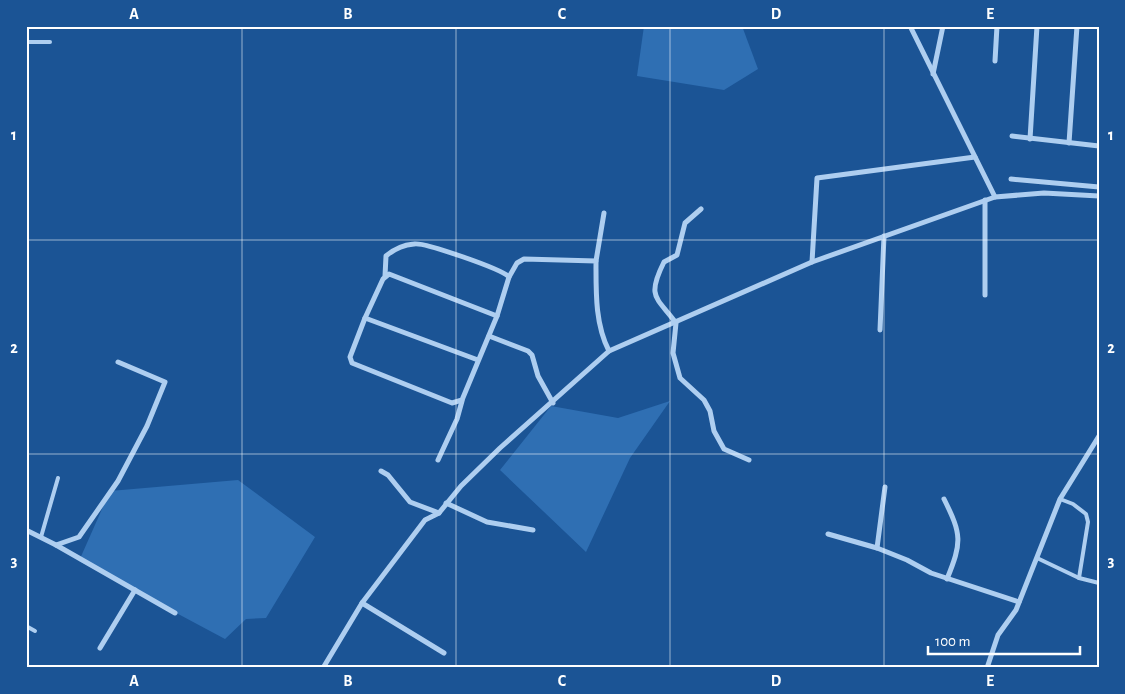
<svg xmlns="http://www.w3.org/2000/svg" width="1125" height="694" font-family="'Alegreya Sans',sans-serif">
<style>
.green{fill:#2f6fb3}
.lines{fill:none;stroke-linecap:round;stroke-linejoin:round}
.service{stroke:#aecef0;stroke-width:4}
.minor{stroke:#aecef0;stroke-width:5}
.grid{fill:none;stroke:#fff;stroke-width:1;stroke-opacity:0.55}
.neatline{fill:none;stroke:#fff;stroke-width:2}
.grid-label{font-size:16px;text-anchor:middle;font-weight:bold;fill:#fff}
</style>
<rect width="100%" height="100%" fill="#1b5495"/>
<!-- green -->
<g class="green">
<polygon points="644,26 742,26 758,69 724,90 637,76"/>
<polygon points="670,401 630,458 586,552 500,470 551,406 618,418"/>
<polygon points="238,480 315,537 266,618 246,619 225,639 79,561 110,491"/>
</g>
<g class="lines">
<!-- service -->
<g class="service">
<polyline points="26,42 50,42"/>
<polyline points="1060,499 1073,504 1086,514 1088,522 1079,578"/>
<polyline points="41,537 58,478"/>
<polyline points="1037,558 1079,578 1099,583"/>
<polyline points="26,626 35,631"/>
</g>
<!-- minor -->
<g class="minor">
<polyline points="910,26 995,197"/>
<polyline points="995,61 997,26"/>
<polyline points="933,74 943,26"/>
<polyline points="1012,136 1099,146"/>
<polyline points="1030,139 1037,26"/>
<polyline points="1069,143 1077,26"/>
<polyline points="1011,179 1099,187"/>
<polyline points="985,200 985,295"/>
<path d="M701,209L685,223L677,255L664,262C646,298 657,297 676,323L673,353L680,378L704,400L710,411L714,431L724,449L749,460"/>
<polyline points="596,261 604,213"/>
<polyline points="812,262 817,178 975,157"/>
<path d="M509,277L517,263L524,259L596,261C596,292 595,324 609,351"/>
<path d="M365,318L350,357L352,363L452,403L462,400L497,316L509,277C502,269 424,242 414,244C403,245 394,249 386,256L385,276"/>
<polyline points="880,330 884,236"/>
<polyline points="489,336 528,351 532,355 538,376 553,403"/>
<polyline points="478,360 365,318 383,279 389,274 497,316"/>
<polyline points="438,460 457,419 462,401"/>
<polyline points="381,471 388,475 410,502 439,513"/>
<path d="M944,499C962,535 962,542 947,579"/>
<polyline points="446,503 487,522 533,530"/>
<polyline points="26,530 56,545 79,537 118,481 147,426 165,382 118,362"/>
<polyline points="828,534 877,548 907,560 931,573 1019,602"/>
<polyline points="56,545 175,613"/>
<polyline points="877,548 885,487"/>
<polyline points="362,603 444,653"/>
<polyline points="100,648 135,590"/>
<polyline points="323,668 362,603 425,520 439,513 461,486 500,448 609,351 812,262 995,197 1044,193 1099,196"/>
<polyline points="987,668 998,635 1016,610 1060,499 1099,436"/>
</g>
</g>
<!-- grid -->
<path class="grid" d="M242,26V668M456,26V668M670,26V668M884,26V668M26,240H1099M26,454H1099"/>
<!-- border -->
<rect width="1125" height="694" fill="none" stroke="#1b5495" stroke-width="55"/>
<!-- scale -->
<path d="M928 646v8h152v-8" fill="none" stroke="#ffffff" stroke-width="2.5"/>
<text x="935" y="646" font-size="15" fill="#ffffff" stroke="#1b5495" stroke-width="4" paint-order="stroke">100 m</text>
<rect x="28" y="28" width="1070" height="638" class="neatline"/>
<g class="grid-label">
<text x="134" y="19">A</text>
<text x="348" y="19">B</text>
<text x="562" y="19">C</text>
<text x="776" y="19">D</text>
<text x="990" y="19">E</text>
<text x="14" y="140">1</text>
<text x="1111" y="140">1</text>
<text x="14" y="353">2</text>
<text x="1111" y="353">2</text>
<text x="14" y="566">3</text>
<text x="1111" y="566">3</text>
<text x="134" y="686">A</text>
<text x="348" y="686">B</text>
<text x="562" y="686">C</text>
<text x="776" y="686">D</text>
<text x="990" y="686">E</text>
</g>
</svg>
